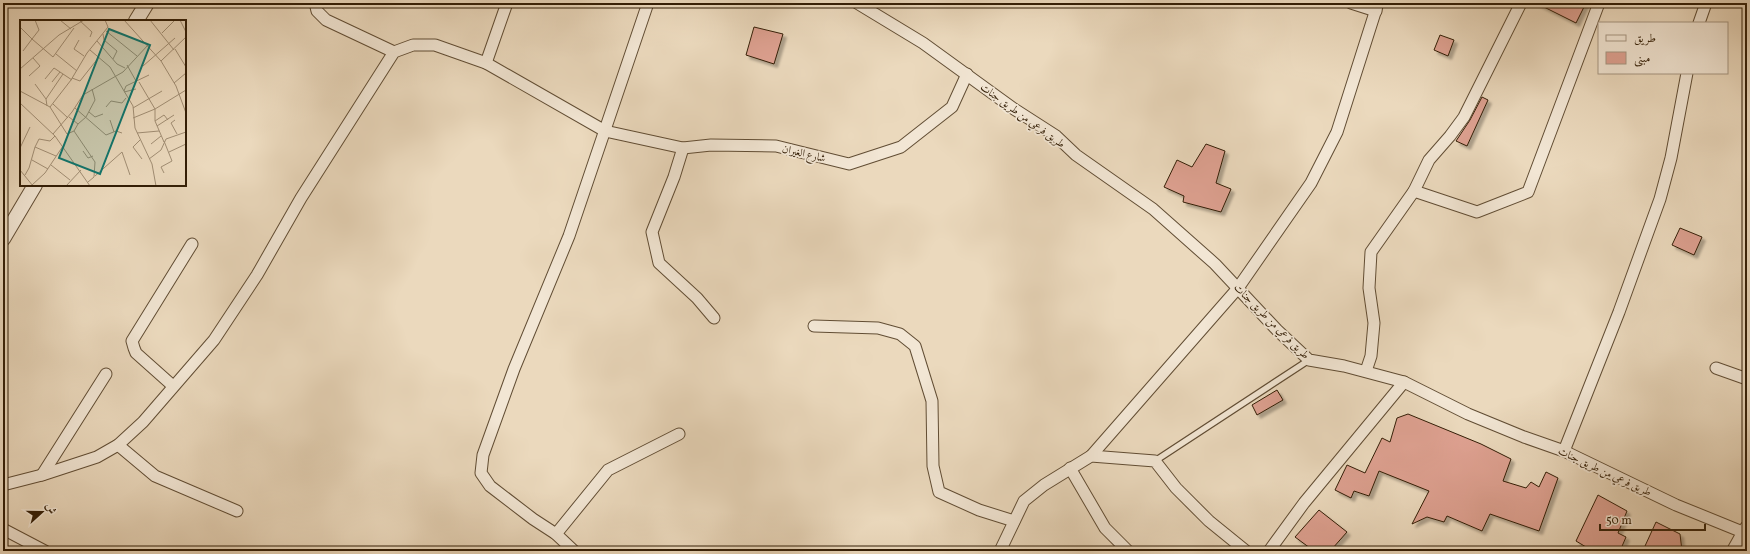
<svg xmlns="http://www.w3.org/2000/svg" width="1750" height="554" font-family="Vollkorn,Amiri,serif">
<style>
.building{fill:#dea191;stroke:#331e06;filter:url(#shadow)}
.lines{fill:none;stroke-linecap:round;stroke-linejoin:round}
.service-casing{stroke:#614d34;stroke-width:8}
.minor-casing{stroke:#614d34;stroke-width:13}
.tertiary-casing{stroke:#614d34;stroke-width:16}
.service{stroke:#f2e6d4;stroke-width:5.5}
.minor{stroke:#f2e6d4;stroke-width:11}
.tertiary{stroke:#f2e6d4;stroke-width:14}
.labels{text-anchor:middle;stroke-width:3.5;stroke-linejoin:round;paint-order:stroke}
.street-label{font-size:11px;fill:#331e06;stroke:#f2e6d4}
.inset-road{fill:none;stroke:#a18e74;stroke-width:1}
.view{fill:#0f766e;fill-opacity:0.15;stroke:#0f766e;stroke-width:2}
.inset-edge{fill:none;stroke:#331e06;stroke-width:2}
</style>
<defs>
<filter id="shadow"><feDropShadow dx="3.5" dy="3.5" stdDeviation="1" flood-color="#0004"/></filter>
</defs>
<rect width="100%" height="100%" fill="#ebd9bd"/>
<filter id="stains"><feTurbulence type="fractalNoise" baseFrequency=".005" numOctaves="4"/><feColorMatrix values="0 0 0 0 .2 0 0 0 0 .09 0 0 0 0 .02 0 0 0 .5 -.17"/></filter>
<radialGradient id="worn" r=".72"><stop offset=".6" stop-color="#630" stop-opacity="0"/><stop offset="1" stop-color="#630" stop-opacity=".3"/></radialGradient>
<!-- building -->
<g class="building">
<polygon points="1536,3 1586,3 1576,23"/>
<polygon points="754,27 783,34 774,64 746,55"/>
<polygon points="1440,35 1454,40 1448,56 1434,50"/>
<polygon points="1482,97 1488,100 1467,146 1456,141 1470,120"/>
<polygon points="1206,144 1225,151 1216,183 1231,189 1221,212 1183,202 1184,196 1164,187 1177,160 1192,167"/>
<polygon points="1680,228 1702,237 1694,255 1672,245"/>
<polygon points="1277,390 1283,400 1257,415 1252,405"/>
<polygon points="1408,414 1481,444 1511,459 1503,481 1526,488 1531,482 1539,487 1546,472 1558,478 1539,531 1490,514 1482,531 1447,516 1444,522 1427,517 1412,524 1429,491 1379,471 1369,496 1354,491 1351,498 1335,490 1347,465 1365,473 1382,438 1390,442 1397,418"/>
<polygon points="1598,495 1627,511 1618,533 1626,537 1620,551 1584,551 1586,547 1576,541"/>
<polygon points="1319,510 1347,532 1332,549 1325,549 1324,551 1314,551 1295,537"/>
<polygon points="1656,522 1680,534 1682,551 1656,551 1645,546"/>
</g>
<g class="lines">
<!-- service casing -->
<g class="service-casing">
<polyline id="service" points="1155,461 1309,360"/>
</g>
<!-- minor casing -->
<g class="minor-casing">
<g id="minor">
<polyline points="315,3 317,11 326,20 394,52"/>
<polyline points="857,3 923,43 1014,109 1056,136 1076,155 1153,209 1215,264 1277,330 1309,360 1344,366 1404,382 1468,414 1524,437 1564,451 1676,505 1745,533"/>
<polyline points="1351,3 1376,11"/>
<polyline points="1699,23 1706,3"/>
<polyline points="486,63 605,131 683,148 711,145 776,146 849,164 901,147 952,107 967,74"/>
<polyline points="683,148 674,177 652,232 659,263 697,298 714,318"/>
<polyline points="1414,191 1477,212 1528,192 1599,3"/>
<polyline points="814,326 878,328 900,334 915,346 932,401 933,466 939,492 979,510 1014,521"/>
<polyline points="1716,368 1747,379"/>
<polyline points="1366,371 1371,356 1374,323 1369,288 1371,252 1414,191 1429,160 1450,136 1464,117 1521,3"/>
<polyline points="173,386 136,353 134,348 132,341 192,244"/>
<polyline points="118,445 155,476 237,511"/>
<polyline points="1564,451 1619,312 1660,199 1671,158 1687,73"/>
<polyline points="1091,456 1238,288 1311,183 1337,132 1378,3"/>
<polyline points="1070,468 1105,528 1128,551"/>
<polyline points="42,475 106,374"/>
<polyline points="3,485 42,475 97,457 118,445 143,422 214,340 257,275 301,198 394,52 413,45 435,45 486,63 507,3"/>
<polyline points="3,529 45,551"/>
<polyline points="556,534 608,470 679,434"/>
<polyline points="574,551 556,534 533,519 490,486 481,473 483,455 514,369 569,236 648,3"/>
<polyline points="1000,551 1024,501 1044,485 1091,456 1155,461 1176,488 1209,521 1246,551"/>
<polyline points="1269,551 1304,503 1404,382"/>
</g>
</g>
<!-- tertiary casing -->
<g class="tertiary-casing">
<g id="tertiary">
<polyline points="136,21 147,3"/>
<polyline points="3,239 35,185"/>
<polyline points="1734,551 1747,528"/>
</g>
</g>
<!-- service -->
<use href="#service" class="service"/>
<!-- minor -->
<use href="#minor" class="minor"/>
<!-- tertiary -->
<use href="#tertiary" class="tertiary"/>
</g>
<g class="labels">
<!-- street labels -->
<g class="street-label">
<text transform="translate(1023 115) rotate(36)" y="4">طريق فرعي من طريق جنات</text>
<text transform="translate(804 153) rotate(13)" y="4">شارع الغيران</text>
<text transform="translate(1272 321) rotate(45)" y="4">طريق فرعي من طريق جنات</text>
<text transform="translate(1605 471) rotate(25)" y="4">طريق فرعي من طريق جنات</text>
</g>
</g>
<!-- overview -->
<g transform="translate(20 20)">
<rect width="166" height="166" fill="#ebd9bd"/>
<path class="inset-road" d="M15,0L19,10L12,19L33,37L54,8M40,0L51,9M59,0L72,12L70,17M104,0L141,41L156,66L166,93M130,0L154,30M160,0L166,12M0,7L12,19L3,31M86,11L117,36M142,13L155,0M83,14L84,20L97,31L93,39M59,20L54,29L64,36M77,21L97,44L105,48M155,29L166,47M70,30L90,47L104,71M36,34L57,51M141,41L166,17M107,45L116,61M123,46L155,18M0,49L39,15L64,0M129,55L106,66L104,71L113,86L115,108L132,144L136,166M9,56L20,46L13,38M52,58L60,61L79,37M25,59L34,48L40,52M32,62L40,52L52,60M119,62L135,89V101L144,122M154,63L166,53M15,64L26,79L27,86M0,71L30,87M104,72L116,69M26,79L43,54M0,83L35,116L70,166M33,84L48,98M86,87L91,81L102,83L106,78M55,88L86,115L96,111L102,113M113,88L142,71M69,92L75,97L83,94M49,97L58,104L54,111L75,142L74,157L68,162M113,98L135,89L166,70M90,100L94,112M155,100L151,103L157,114M135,101L144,95L148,100M58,104L66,97L75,80L72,69M137,106L154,95M54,111L47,114L30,87L51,60L67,33L88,7L85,0M117,113L139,111M33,114L52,92L63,75L103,52L128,25M120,120L113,127L122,139M131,124L141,116M15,127L19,119L30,121L35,116M0,128L10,107M63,131L68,138L73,136M149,132L166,124M129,139L141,130L146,119L166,112M12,140L28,149M31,145L50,160M0,150L13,166M144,153L141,147L152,141L144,121M5,155L9,148L15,127L36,136M75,156L102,132L110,155M12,165L25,153L43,126M46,166L61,150"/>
<path class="view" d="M89,9L130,25L80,154L39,138Z"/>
<rect width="166" height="166" class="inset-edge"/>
</g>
<!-- margin -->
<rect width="1750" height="554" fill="none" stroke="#ebd9bd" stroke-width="16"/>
<rect x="4" y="4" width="1742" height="546" fill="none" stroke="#331e06" stroke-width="2"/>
<rect x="8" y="8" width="1734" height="538" fill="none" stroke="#331e06"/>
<!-- legend -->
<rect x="1598" y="22" width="130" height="52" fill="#f2e6d4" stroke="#a69682"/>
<rect x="1606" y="35" width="20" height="6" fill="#f2e6d4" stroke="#a69682"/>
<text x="1634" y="42" font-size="12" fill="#331e06">طريق</text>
<rect x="1606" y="52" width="20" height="12" fill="#dea191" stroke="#a69682"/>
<text x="1634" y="62" font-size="12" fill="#331e06">مبنى</text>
<!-- north arrow -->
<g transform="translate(42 512) rotate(69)" stroke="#f2e6d4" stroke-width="3" paint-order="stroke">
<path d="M0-3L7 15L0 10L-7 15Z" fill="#331e06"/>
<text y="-6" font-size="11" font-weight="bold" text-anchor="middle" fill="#331e06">ش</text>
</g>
<!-- scale -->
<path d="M1600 524v6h105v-6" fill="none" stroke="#331e06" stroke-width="2"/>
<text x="1606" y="524" font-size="12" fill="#331e06" stroke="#f2e6d4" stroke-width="3" paint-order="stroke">50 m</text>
<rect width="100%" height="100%" filter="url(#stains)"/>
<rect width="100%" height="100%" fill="url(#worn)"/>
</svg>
